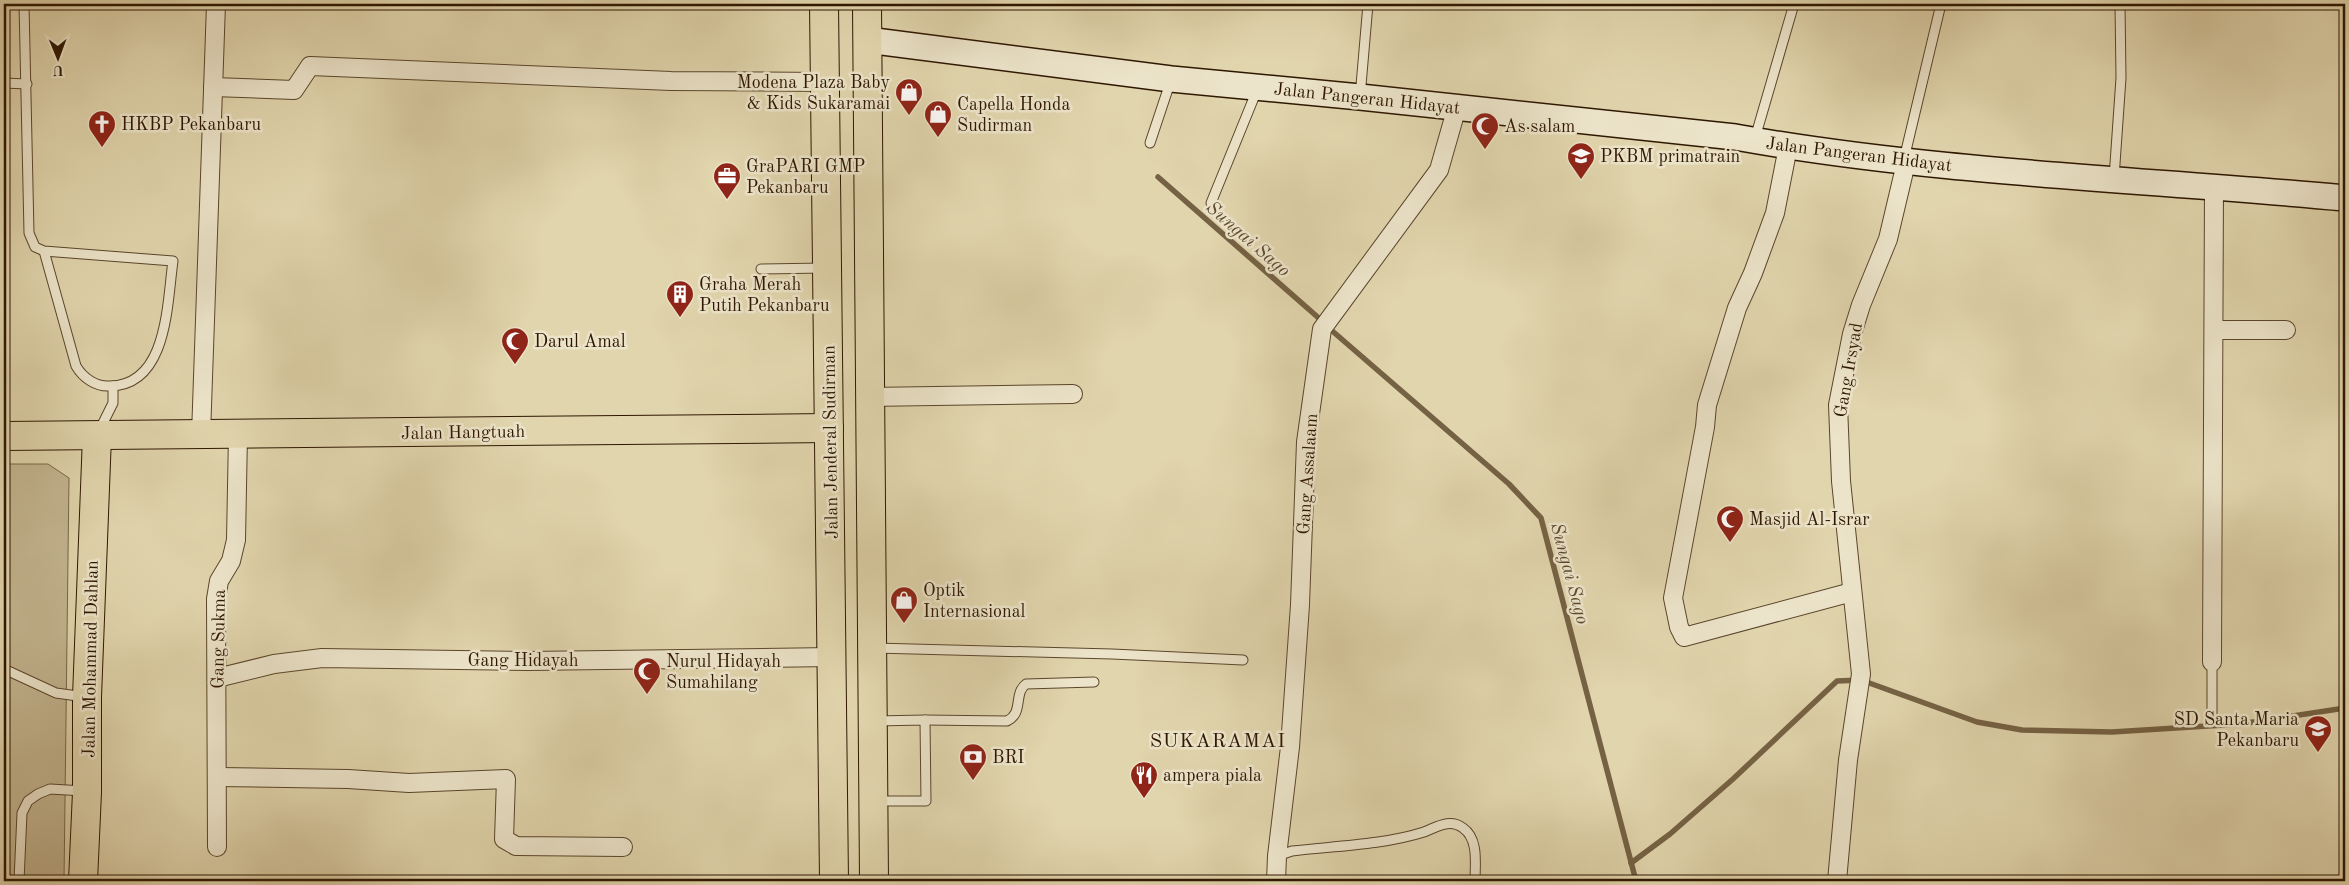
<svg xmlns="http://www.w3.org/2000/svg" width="2349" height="885" font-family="'Old Standard TT',serif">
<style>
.green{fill:#c3b590;stroke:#786648}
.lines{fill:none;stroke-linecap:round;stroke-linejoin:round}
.stream{stroke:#756244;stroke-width:5.5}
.service-casing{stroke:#5b462b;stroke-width:11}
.minor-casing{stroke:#5b462b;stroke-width:20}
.secondary-casing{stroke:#2e1700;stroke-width:28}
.primary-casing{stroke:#2e1700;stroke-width:30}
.service{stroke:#ece4ca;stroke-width:9}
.minor{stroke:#ece4ca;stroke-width:18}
.secondary{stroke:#ece4ca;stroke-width:25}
.primary{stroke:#e1d5ad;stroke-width:28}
.labels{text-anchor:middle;stroke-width:5;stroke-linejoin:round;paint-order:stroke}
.poi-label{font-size:18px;fill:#2e1700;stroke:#ece4ca;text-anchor:start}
.street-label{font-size:18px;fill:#2e1700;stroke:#ece4ca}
.water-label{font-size:19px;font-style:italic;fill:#5d492e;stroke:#ece4ca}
.quarter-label{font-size:20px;letter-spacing:1px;fill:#2e1700;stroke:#ece4ca}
</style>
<rect width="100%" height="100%" fill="#e1d5ad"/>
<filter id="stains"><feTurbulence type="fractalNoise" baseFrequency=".004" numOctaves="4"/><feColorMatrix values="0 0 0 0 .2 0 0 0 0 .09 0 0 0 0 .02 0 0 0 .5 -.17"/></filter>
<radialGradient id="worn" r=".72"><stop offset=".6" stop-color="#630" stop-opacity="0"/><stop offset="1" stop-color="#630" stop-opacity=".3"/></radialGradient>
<!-- green -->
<polygon class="green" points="4,464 48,464 69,478 64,881 4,881"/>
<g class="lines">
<!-- stream -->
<g class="stream">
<polyline points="1158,177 1321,320"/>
<polyline points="1330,329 1509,484 1541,518 1636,881"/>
<polyline points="1631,863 1670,834 1733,779 1837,681 1861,680 1977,722 2022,730 2112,732 2240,724 2345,708"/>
</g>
<!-- service casing -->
<g class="service-casing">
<g id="service">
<path d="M24,4L29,233L35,247L44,251L173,261C167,303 168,385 110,386C96,387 83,378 76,366L44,251"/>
<polyline points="4,83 27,84"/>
<polyline points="1360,97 1368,4"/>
<polyline points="1755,138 1794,4"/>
<polyline points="1150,143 1171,80"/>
<polyline points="1904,159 1941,4"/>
<polyline points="2114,178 2121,78 2120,4"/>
<polyline points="1211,203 1257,90"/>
<polyline points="761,269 825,268"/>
<polyline points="99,431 113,403 113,386"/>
<polyline points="874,648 1112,654 1243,660"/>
<polyline points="4,669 56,693 85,697"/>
<polyline points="2212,714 2212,662"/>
<path d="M925,720L1007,721C1024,713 1013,694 1026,684L1094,682"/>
<polyline points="875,721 925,720 926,801 877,801"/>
<path d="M1277,856L1292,851C1335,846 1383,845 1424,832C1437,827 1450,818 1463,828C1479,839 1475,864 1475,881"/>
<polyline points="19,881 22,813 28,801 38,794 50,789 84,791"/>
</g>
</g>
<!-- minor casing -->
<g class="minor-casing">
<g id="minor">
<polyline points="213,87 294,90 310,66 671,81 825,82"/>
<polyline points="1788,147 1775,213 1753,273 1737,308 1707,405 1705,427 1673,598 1679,627 1684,637 1852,592"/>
<polyline points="2214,330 2286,330"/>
<polyline points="868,397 1073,394"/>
<polyline points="201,435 216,4"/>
<polyline points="2212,662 2214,186"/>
<polyline points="217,678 274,664 322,658 528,661 832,657"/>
<polyline points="217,777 348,779 409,783 506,779 504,839 516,846 623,847"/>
<polyline points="217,847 216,599 219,581 231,561 236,540 238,434"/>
<polyline points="1276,881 1277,856 1290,747 1300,605 1306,442 1322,329 1439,170 1457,107"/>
<polyline points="1837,881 1848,760 1861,674 1841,481 1838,405 1852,334 1861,305 1888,239 1906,163"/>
</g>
</g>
<!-- secondary casing -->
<g class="secondary-casing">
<path id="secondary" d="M867,40L1171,79L1360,97L1735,137C1936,173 2142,179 2345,198"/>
</g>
<!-- primary casing -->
<g class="primary-casing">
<g id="primary">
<polyline points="824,4 834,881"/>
<polyline points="867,4 874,881"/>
<polyline points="4,436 829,428"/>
<polyline points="83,881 87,792 87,697 97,436"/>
</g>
</g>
<!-- service -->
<use href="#service" class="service"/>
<!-- minor -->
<use href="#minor" class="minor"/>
<!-- secondary -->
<use href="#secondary" class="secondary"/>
<!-- primary -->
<use href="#primary" class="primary"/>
</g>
<!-- icons -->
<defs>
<g id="shop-pin" transform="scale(1.4375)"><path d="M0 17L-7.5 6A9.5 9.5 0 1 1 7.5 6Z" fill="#8f2418" stroke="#ece4ca"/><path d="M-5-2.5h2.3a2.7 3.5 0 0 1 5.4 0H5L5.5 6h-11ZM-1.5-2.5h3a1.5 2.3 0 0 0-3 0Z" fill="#fff"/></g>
<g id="church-pin" transform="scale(1.4375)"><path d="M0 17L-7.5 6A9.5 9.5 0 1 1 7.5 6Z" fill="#8f2418" stroke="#ece4ca"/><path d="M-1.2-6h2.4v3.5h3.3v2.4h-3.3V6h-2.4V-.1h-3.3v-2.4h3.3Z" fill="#fff"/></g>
<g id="mosque-pin" transform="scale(1.4375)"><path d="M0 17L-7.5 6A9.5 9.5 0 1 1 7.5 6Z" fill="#8f2418" stroke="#ece4ca"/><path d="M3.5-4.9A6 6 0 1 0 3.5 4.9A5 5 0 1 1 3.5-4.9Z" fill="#fff"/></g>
<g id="university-pin" transform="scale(1.4375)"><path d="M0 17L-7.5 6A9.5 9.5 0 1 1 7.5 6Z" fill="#8f2418" stroke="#ece4ca"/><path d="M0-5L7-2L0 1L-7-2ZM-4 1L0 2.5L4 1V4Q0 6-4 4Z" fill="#fff"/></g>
<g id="office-pin" transform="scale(1.4375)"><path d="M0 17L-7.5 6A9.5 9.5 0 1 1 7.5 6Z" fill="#8f2418" stroke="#ece4ca"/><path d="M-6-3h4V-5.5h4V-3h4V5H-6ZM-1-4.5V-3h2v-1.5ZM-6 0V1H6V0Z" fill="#fff"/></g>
<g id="building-pin" transform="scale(1.4375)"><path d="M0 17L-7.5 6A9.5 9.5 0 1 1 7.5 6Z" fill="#8f2418" stroke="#ece4ca"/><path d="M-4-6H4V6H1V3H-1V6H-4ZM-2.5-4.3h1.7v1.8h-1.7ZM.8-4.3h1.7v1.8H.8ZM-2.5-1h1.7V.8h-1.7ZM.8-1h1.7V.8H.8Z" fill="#fff"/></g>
<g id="school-pin" transform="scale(1.4375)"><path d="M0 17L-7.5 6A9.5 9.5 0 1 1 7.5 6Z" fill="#8f2418" stroke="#ece4ca"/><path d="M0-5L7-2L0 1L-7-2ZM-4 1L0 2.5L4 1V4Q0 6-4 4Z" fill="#fff"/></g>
<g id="bank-pin" transform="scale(1.4375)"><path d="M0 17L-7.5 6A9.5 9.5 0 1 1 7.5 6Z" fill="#8f2418" stroke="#ece4ca"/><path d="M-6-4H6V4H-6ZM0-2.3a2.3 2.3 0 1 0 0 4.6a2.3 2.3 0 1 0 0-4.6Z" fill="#fff"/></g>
<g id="restaurant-pin" transform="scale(1.4375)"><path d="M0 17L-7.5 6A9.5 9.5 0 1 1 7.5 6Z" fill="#8f2418" stroke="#ece4ca"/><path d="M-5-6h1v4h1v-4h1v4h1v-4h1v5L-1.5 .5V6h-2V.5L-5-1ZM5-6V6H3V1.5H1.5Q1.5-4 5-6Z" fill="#fff"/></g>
</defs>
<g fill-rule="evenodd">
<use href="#shop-pin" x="909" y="92"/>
<use href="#shop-pin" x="938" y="114"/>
<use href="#church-pin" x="102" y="124"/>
<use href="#mosque-pin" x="1485" y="126"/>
<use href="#university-pin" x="1581" y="156"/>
<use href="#office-pin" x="727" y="176"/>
<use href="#building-pin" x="680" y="294"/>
<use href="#mosque-pin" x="515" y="341"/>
<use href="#mosque-pin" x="1730" y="519"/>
<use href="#shop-pin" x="904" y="600"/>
<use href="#mosque-pin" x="647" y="671"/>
<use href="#school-pin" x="2318" y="729"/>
<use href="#bank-pin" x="973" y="757"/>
<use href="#restaurant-pin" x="1144" y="775"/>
</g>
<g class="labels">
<!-- poi labels -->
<g class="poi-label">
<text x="890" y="88" text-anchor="end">Modena Plaza Baby<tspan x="890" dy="21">&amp; Kids Sukaramai</tspan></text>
<text x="957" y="110">Capella Honda<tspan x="957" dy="21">Sudirman</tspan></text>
<text x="121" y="130">HKBP Pekanbaru</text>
<text x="1504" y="132">As salam</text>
<text x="1600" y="162">PKBM primatrain</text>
<text x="746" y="172">GraPARI GMP<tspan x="746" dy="21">Pekanbaru</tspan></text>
<text x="699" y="290">Graha Merah<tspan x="699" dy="21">Putih Pekanbaru</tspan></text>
<text x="534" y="347">Darul Amal</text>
<text x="1749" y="525">Masjid Al-Israr</text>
<text x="923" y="596">Optik<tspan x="923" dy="21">Internasional</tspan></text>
<text x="666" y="667">Nurul Hidayah<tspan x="666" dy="21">Sumahilang</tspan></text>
<text x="2299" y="725" text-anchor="end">SD Santa Maria<tspan x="2299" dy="21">Pekanbaru</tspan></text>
<text x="992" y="763">BRI</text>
<text x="1163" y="781">ampera piala</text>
</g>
<!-- street labels -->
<g class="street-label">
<text transform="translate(1367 98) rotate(6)" y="6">Jalan Pangeran Hidayat</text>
<text transform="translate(1859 154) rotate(7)" y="6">Jalan Pangeran Hidayat</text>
<text transform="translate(1848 370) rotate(-80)" y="6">Gang Irsyad</text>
<text transform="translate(463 432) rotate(-1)" y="6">Jalan Hangtuah</text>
<text transform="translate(830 442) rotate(-91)" y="6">Jalan Jenderal Sudirman</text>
<text transform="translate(1307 474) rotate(-86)" y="6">Gang Assalaam</text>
<text transform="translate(218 639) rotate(-89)" y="6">Gang Sukma</text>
<text transform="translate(90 659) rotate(-89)" y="6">Jalan Mohammad Dahlan</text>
<text x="523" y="666">Gang Hidayah</text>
</g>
<!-- water labels -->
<g class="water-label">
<text transform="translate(1249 238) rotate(41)" y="7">Sungai Sago</text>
<text transform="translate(1571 573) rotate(75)" y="7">Sungai Sago</text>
</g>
<!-- quarter labels -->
<g class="quarter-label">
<text x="1218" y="747">SUKARAMAI</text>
</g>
</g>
<!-- margin -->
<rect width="2349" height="885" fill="none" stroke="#e1d5ad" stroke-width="20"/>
<rect x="5" y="5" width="2339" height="875" fill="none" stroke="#2e1700" stroke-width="2.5"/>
<rect x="10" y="10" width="2329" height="865" fill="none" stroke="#2e1700"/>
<!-- north arrow -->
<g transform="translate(58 58) rotate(179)" stroke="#ece4ca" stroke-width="4" paint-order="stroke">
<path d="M0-4L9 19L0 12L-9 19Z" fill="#2e1700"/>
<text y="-8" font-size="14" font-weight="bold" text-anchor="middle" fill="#2e1700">U</text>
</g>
<rect width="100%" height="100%" filter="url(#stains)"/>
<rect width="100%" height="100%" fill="url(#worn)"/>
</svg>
